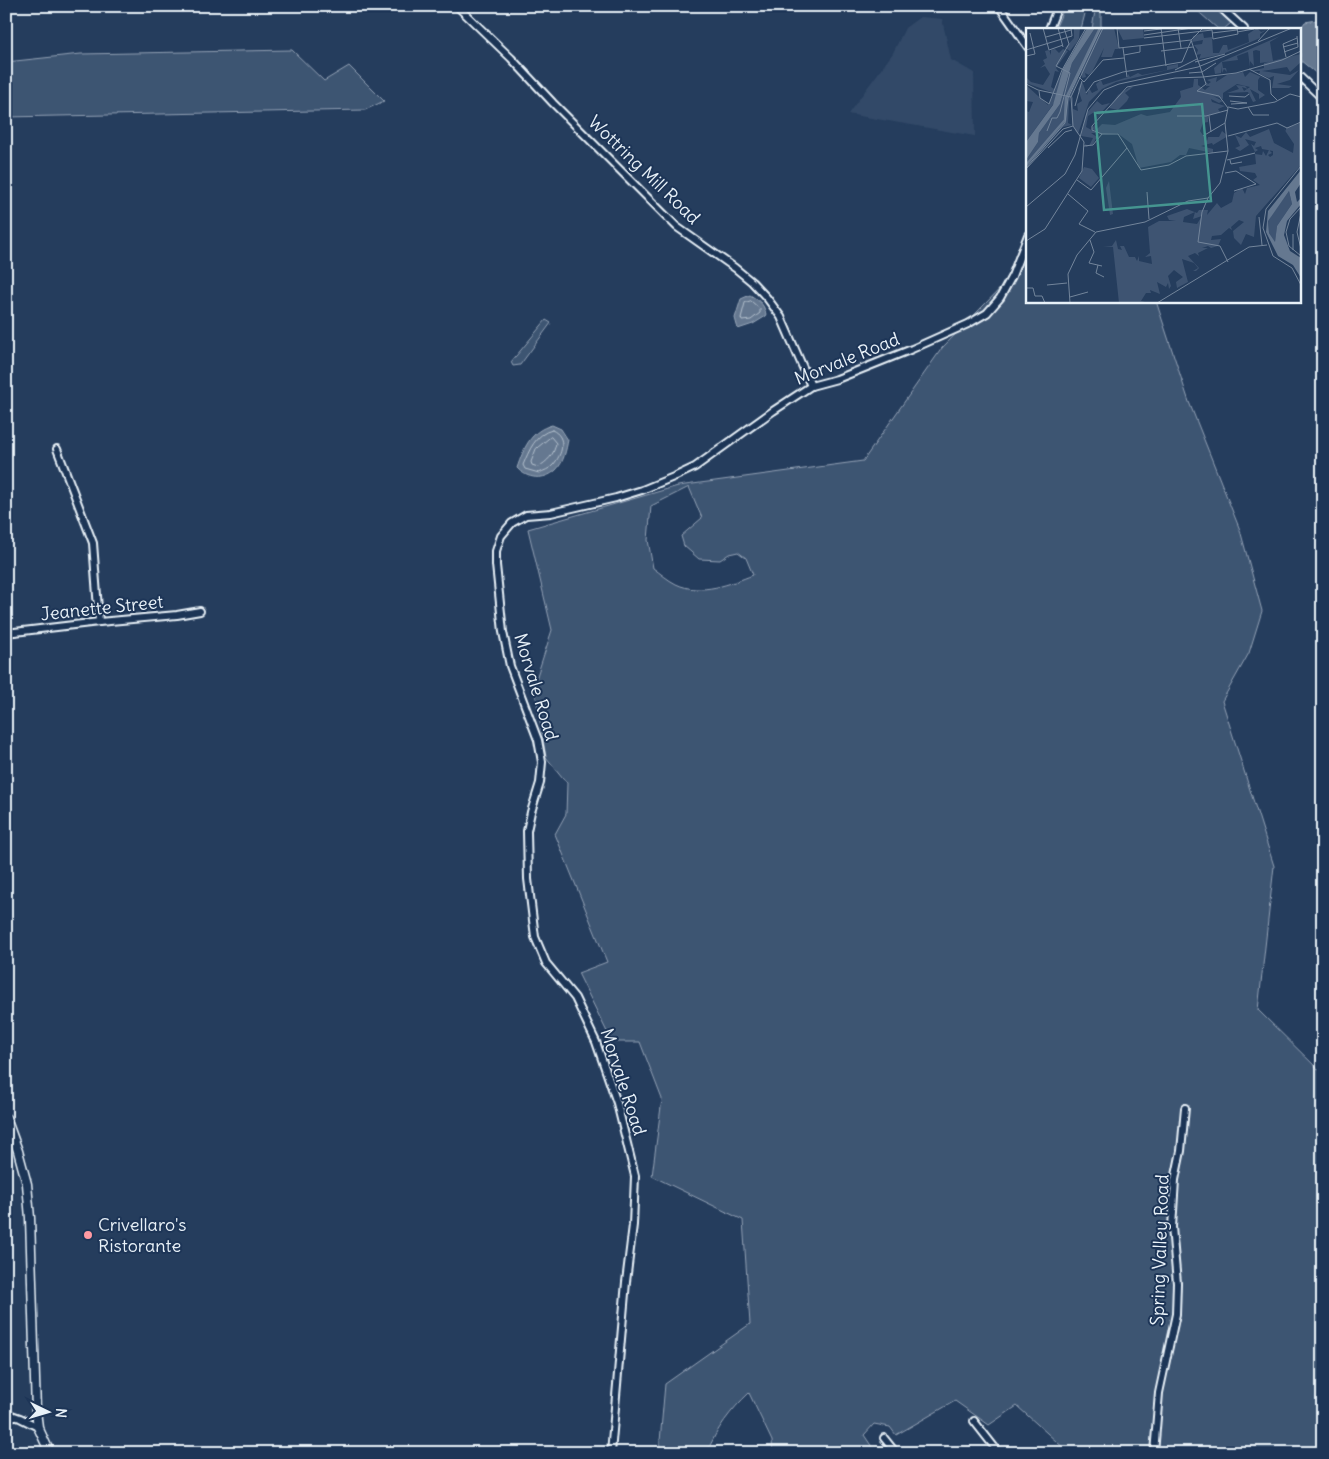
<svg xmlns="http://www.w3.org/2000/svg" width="1329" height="1459" font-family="Delius,sans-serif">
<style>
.built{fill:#334a68}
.green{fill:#3e5472;stroke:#93a2b5;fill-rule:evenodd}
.water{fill:#657890;stroke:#99a8ba}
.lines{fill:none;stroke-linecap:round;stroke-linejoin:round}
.shore{stroke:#b4c1ce;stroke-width:1}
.minor-casing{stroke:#e8f1f8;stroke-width:10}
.major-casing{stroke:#e8f1f8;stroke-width:11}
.minor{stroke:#1d3557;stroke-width:6}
.major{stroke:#1d3557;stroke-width:8}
.poi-dot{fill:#ff9aa2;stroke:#1d3557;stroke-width:2}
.labels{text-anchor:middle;stroke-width:4;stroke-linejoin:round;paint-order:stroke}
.street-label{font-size:18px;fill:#e8f1f8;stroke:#1d3557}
.poi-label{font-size:18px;fill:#e8f1f8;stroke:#1d3557;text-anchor:start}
.inset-river{fill:none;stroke:#657890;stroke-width:2.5}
.inset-road{fill:none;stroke:#73859b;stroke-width:1}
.view{fill:#459590;fill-opacity:0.15;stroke:#459590;stroke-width:2.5}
.inset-edge{fill:none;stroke:#e8f1f8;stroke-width:2.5}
</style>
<rect width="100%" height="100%" fill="#253d5d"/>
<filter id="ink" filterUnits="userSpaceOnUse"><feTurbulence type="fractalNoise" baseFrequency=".02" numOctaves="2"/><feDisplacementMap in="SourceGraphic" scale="10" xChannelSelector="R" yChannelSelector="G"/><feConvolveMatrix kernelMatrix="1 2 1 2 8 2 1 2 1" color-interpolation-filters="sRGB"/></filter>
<g filter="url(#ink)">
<!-- built -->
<polygon class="built" points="920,17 942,19 951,60 974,73 975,136 848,114 893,53 905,28"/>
<!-- green -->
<g class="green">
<polygon points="1065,6 1087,6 1081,29 1055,29"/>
<polygon points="1098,6 1103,6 1101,11 1101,26 1105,29 1092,29 1095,11"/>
<polygon points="1192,6 1212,6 1231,23 1224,29 1218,29"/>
<polygon points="292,50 324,81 349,66 384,101 365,110 6,117 6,62 81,54"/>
<path d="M1028,253V301H1156L1189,402L1240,530L1262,611L1249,653L1222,701L1274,866L1258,1010L1323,1074V1453H1068L1067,1451L1017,1406L989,1425L955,1401L896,1435L890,1427L874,1424L864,1435L876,1453H773L772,1441L749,1393C731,1410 716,1429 707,1453H659L665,1384L750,1324L743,1220L652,1176L662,1099L640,1042H612L578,973L607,962L555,834L566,814L567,783L546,757L534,685L552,630L528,529L678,486L863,461L942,348L1024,264ZM689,487L702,518L681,536L684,546L699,559L720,560L729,554L738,552L746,558L753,575C730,584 701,596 676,584C668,580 660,573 653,568L648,540L651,506Z"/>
<polygon points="546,320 551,323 520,365 513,366 511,362"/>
</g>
<!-- water -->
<g class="water">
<polygon points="1323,19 1323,79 1300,60 1300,29 1305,22"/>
<path d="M750,295C760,301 765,305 766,316L753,324L738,329L735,318L741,299Z"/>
<path d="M552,425L561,429L568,440C566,450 564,462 556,470C544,481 527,479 517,468C524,448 530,431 552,425Z"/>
</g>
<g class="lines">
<!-- shore -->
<g class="shore">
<polygon points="751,301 760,309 760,313 751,320 742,321 741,318 745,303"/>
<path d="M552,430C568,437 562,455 553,465C550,469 543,471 539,473L525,469L523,465C529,451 535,434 552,430Z"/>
<path d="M551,437L556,443C554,455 548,461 538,467L532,465L531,462L536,449Z"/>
</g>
<!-- minor casing -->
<g class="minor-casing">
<g id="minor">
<polyline points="457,6 511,58 553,103 677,227 735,268 752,282 767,298 781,317 811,386"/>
<polyline points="999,6 1028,47"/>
<polyline points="1219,6 1244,29"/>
<polyline points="1049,29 1058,6"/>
<polyline points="1300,77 1323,99"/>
<polyline points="57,449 93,543 99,622"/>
<polyline points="6,633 99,622 177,615 200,611"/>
<polyline points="6,1413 20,1418 38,1427"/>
<polyline points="974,1421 999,1453"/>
<polyline points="884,1438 896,1453"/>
<polyline points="611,1453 626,1282 633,1225 635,1176 617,1103 596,1042 575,998 546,963 535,937 528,879 527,831 531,812 540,783 542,762 538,740 510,666 503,632 496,565 496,551 501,536 512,523 526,515 551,513 616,498 642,490 676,476 695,467 773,411 811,386 837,379 912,349 968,324 987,313 1000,298 1012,276 1028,235"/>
<polyline points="1154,1453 1159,1393 1176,1314 1177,1283 1172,1227 1175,1180 1181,1151 1185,1108"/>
</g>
</g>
<!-- major casing -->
<g class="major-casing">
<polyline id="major" points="6,1118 18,1151 27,1184 30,1218 36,1411 38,1427 50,1453"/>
</g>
<!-- minor -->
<use href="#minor" class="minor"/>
<!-- major -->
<use href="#major" class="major"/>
</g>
</g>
<!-- markers -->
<circle class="poi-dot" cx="88" cy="1235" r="5"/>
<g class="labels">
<!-- street labels -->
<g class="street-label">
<text transform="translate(644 170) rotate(44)" y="6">Wottring Mill Road</text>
<text transform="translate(847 359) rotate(-22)" y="6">Morvale Road</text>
<text transform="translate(102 608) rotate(-6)" y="6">Jeanette Street</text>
<text transform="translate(536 687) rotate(73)" y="6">Morvale Road</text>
<text transform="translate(623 1082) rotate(72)" y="6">Morvale Road</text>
<text transform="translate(1160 1250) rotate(-88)" y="6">Spring Valley Road</text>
</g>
<!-- poi labels -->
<g class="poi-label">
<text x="98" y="1231">Crivellaro's<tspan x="98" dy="21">Ristorante</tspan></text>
</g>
</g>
<!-- overview -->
<g transform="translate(1026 28)">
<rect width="275" height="275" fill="#253d5d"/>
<path d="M54,0L53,10L37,41L31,71L0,114V83L3,84L7,74L0,73V57L22,77L28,65L0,55V49L5,54L17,57L24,46L19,38L14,40L19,36L17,32L21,30L19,23L23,22L25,27V22L29,21L33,25L37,21L42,23L30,40L33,44L29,43L25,59L28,61L50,15L44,23L39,20L48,10V1ZM69,0H88L93,21H89L86,29H75L78,20L66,44L63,47L59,45L60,49L56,50L55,44L43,74L42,95L46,97L37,99L0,140V132L12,114L13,105L34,76L46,35ZM91,0H117L118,10L97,12ZM231,0L235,4L240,2L234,6V10L197,26L173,31L175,26L170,27L172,22L168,17L176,16L177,12L166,14L167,8L177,5L178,10L186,9L187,25H193L197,17H201L202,22L223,14L222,6ZM254,8L244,14L247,33L234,35V23L230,22L227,23L228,38L224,33V39L222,24L211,28L212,32L196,34L197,40H200L201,44L198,41L196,45L195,38V45L189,46L188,40L195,34ZM275,26V34L264,44L261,39L236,43L264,47L273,42L264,52L251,56L266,58L263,60H246L248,48L243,50L233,46L234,43H224L238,40V35ZM152,36V40L159,38L90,54L76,61L63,74L52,106L50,104L46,95V70L47,68V81L52,83L51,76L56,73L52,61L56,53L61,67L63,60L66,65L72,62L70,56L75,52L77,57L102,49V46L104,49L112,45L116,47L141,42V38ZM217,44L219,49L224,44L240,51L234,49L232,52V62L239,67L233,71V66L224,61L230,73L227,74L222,64L201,65L213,61L210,57L219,58L222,61L216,59L218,63L224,59L211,56L197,65V71L187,68L197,73L193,75L185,71L186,74L199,78L192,81L194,84L182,88V94L177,95L174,103L181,113L182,109H193L196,103L202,108L187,117L186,115L175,118L187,121V125L163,120L160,127H154L145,134L113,140L106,116L91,105L76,106L66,101L67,99L72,93L69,103L76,96L89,97L115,86L121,88L144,84L155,69L154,63L167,59L168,51H172V57L179,62L184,58H180V54L182,56L185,54L181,52L191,49L190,54L201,47ZM104,59H107L99,65L103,69L101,73L92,82L83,80L92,67ZM71,73L76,77L84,75L73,87L70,83L62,88L60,99L71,105H65L71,109L67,116L65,117L60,119L59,116L63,118L67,110L55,108L60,86ZM275,95V137L230,188L228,209L220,206L215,217L208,210L207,203L218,194L213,192L205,199L206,202L203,200L195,207L186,208L185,212L195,211L192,218L185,220L182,218L176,220H182L172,225L173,228L169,225L162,228L173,240L170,243H167L172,240L168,235L156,231L162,254L151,260L150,254L157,249L148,242L142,248L145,258L143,261L142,255L140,259L131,254L134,266L124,262L125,265H120L115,273L119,274L93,275L87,219L77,218H86L90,212L92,221L96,222L94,218H98L103,229H109L111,233L113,228V233L126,236L125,228L119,229L124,225L122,199L133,193H150L143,192L141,188L161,181L171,185L173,182H182L181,187L191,175L195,180L206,174L208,165L216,160L219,166L221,160L234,157L227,152L231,149L229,145L214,143L213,139L230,136L229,126L236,127L237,123L240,128L243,122L246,125L242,127L244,129L247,127V123L236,121L235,118L229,120L232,122L229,124L225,116L228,118L230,114L219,111L223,117L214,123L209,120L214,118L209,107L215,110L220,104L224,109L243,101L248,115L267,125L268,116L258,101L260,103V100ZM169,184L167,191L176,188L171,196L157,194L158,189ZM58,139L66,141L73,150L65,159L53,150ZM83,153L87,186L84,187L80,160ZM263,163L266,176L251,198L249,215L243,205L242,192Z" fill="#3e5472" fill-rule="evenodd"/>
<path d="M61,0H69L46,35L34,76L13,105L12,114L0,132V114L27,77L37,41ZM275,142V155L269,164L271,174L275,170V176L261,193L258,207L264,223L275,230V250L267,237L252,228L240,204L242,183ZM263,163L266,176L251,198L249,214L243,205L242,193Z" fill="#657890" fill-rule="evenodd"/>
<path class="inset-river" d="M0,137L39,92L40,70L74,0"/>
<path class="inset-road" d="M17,0L23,22L37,17M32,0L37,19M91,0L93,20L165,12M135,0L140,38M152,0L155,20M186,2L187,11L212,6L211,0M118,3L135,1M211,4L228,1M186,5L211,2M118,7L166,0M20,9L45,2M118,10L186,2M232,13L243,1M257,19L272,15M97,20L101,49M0,22L46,8L45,0M135,23L167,19M258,24L272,19L271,8M98,27L114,24V18M0,28L9,26L4,5M260,29L257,16L271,10M156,34L165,13M169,34L199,26M223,41L244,52L245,66L251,72M149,42L171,31M163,45L176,44L190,35M53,49L58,54L77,32L98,30M177,49L210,45L256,32L275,23M0,56L12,62L45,69L47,98L37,101L0,141M13,63L14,70L23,76L36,42L60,0M60,65L68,54L97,44L156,34M203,68L219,69L223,66M45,69L77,0M204,73L221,75M205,76L221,75M49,78L56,53M202,79L212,81L249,74L264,66L275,69M222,79L227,87H243M151,88H180L202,82M183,88L185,104M21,103L26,90H31L34,84L44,45L30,38L43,16L38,0M76,106L66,102V98L101,59L149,50L177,49M177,108L199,95M202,108L251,95L261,100L275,94M58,118L67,117L76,106H92L115,142L143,137L160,128L202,123M22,120L39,104L46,102M201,132L229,125M204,132L205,136L216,134M275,138L240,181L237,200L247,228L266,240L275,257M0,140L39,95L42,70L75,0M199,145L210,143L230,156L208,163M51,152L65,162L101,120M121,164L123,191M42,166L62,183L53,196L69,204M182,170L176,184L172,214L194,218L202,234M0,179L39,146L49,127L62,81L78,62L93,56L172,39L266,0M275,179L264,191L260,204L263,218L275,228M275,185L271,204L275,221M233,189L236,217M64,212L68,224L63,235L76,238M0,213L19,201L56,143L58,114L47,98M267,222V206M72,237L70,245L78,249M21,257L41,255M0,260H7L9,268H16L19,275M44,269L62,264M44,275L42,246L51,227L70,204L119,194L162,173L182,170L194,155L202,123L199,95L202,80L193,68L171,63L180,56L165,12L177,0M131,275L223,219L241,217"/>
<path class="view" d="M176,76L185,173L78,182L69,85Z"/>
<rect width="275" height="275" class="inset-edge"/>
</g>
<!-- margin -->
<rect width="1329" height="1459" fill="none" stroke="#1d3557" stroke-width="25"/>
<rect x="12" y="12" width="1304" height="1434" fill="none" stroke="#e8f1f8" stroke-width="2" filter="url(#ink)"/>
<!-- north arrow -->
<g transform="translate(48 1412) rotate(95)" stroke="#1d3557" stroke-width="4" paint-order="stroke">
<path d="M0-4L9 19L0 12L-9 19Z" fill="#e8f1f8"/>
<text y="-8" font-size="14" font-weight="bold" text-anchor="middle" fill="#e8f1f8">N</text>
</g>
</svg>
